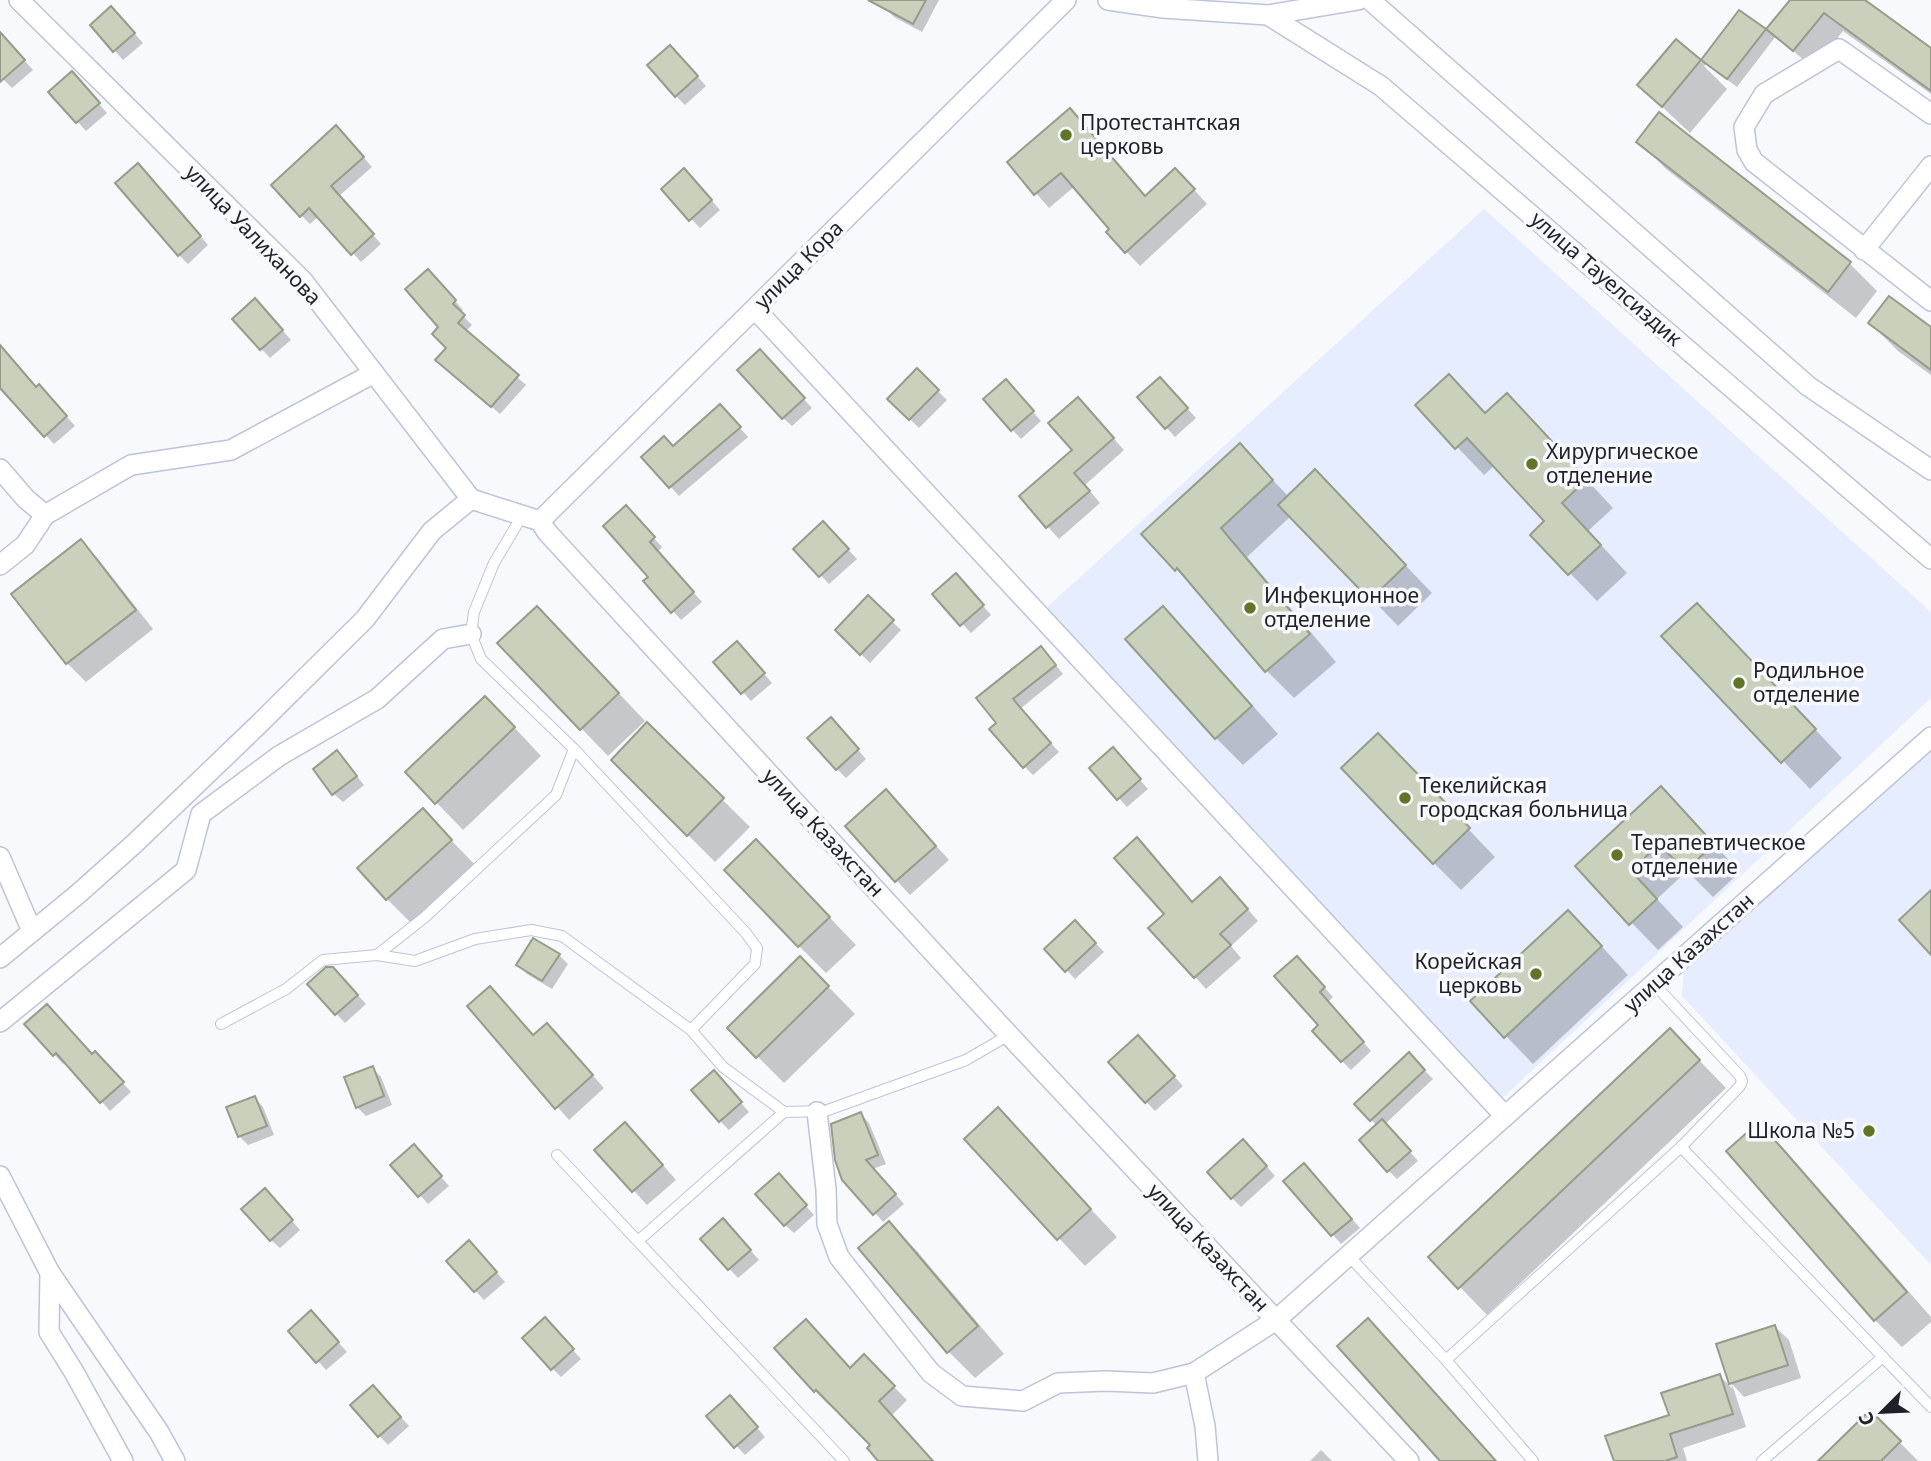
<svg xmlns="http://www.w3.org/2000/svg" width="1931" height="1461" font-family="'Noto Sans',sans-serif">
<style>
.built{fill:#e6edfe}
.shadow{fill:#0003}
.building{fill:#c9d1bc;stroke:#959c89;stroke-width:2}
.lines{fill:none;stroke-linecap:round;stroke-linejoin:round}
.service-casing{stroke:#bcc4d8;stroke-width:12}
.minor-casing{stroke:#bcc4d8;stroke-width:22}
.service{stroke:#fff;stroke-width:10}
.minor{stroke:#fff;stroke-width:19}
.poi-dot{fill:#607626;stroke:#f7f9fd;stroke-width:2.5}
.labels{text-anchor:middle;stroke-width:7;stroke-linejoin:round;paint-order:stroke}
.poi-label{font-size:21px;fill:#1e2128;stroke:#f7f9fd;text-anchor:start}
.street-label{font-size:21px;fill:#1e2128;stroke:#f7f9fd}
</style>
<rect width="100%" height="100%" fill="#f7f9fd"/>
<!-- built -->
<g class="built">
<polygon points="1484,209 1931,612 1931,698 1497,1103 1033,620"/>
<polygon points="1931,745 1931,1265 1682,996 1684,966"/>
</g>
<!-- shadow -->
<g class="shadow">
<polygon points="889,0 939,0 922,32 894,17 885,8"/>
<polygon points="1792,0 1862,0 1931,50 1931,94 1843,31 1813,68 1776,36 1737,87 1706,64 1704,66 1727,89 1690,133 1639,85 1676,41 1702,63 1739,13 1767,31"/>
<polygon points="120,17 143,43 123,60 92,25"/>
<polygon points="0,34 33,70 12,88 0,76"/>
<polygon points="679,56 706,86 685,105 676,96"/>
<polygon points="80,82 107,113 86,131 51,92"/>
<polygon points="1070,110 1146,197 1189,184 1207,204 1140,266 1108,232 1111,229 1075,186 1049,208 1009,162"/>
<polygon points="1660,114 1850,264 1877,291 1856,318 1666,169 1639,141"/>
<polygon points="345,136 372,167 339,196 381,244 361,262 319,216 310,224 301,215"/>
<polygon points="147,174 208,245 188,264 179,255"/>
<polygon points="693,179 720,210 700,228 663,189"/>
<polygon points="436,279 463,310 460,313 472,325 465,332 526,385 500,414 446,368 448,348"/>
<polygon points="264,309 291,340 270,358 234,319"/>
<polygon points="1870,323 1931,329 1931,375 1898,351"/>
<polygon points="0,347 37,389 48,396 75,426 54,444 14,401 12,402 0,390"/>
<polygon points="768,360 812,408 792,426 783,418"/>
<polygon points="917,371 947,400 919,428 890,399"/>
<polygon points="1169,388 1196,418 1175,437 1139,397"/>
<polygon points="1014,390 1041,421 1021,439 985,400"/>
<polygon points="1417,405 1534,423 1613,508 1588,531 1627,573 1597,601 1533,535 1547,521 1495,465 1484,475"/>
<polygon points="1089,411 1124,450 1085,485 1100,503 1059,539 1021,497 1075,450"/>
<polygon points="729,415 748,437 679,496 643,457 673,448"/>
<polygon points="1239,445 1289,497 1342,499 1432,593 1398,626 1291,516 1247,557 1336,662 1294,698 1267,671 1204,598 1176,569"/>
<polygon points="635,517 662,547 657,552 702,602 681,620 646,581 651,577"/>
<polygon points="823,523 857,559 829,584 796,549"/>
<polygon points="81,541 99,560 153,629 86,682 67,663 13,594"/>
<polygon points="964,584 991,615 971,633 935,594"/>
<polygon points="868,598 901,630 870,663 837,630"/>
<polygon points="1163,608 1190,635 1278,734 1243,765 1216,738 1128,639"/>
<polygon points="1724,632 1842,758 1810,789 1664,636"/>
<polygon points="564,635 645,721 608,756 499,643"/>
<polygon points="745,652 772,683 751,701 743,692"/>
<polygon points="1049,657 1063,674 1020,709 1059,752 1033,775 1024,766 998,723 978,698"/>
<polygon points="512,725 541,756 463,830 436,802"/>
<polygon points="647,725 750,827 715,862 613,760"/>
<polygon points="839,729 866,759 846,778 837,769"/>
<polygon points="337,752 364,785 343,802 334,794"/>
<polygon points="1121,758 1148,789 1127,807 1092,768"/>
<polygon points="1405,763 1495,857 1461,890 1434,863"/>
<polygon points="899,805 949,860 910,895 847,826"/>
<polygon points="423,811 478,868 414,926 387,899"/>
<polygon points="1688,816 1740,872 1713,897 1687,871 1657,899 1683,927 1658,950 1577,866"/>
<polygon points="783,869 856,945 826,973 799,946"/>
<polygon points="1232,891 1258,921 1231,946 1241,958 1206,989 1151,928 1193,903"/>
<polygon points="1075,922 1104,952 1075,979 1047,949"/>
<polygon points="1595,939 1628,975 1533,1064 1472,1001"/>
<polygon points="559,955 568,964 552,989 527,974 518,965"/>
<polygon points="800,958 855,1014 784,1083 729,1028"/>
<polygon points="1306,967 1333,997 1328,1002 1371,1051 1351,1070 1342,1061 1321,1026"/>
<polygon points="342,978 366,1004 345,1023 309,984"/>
<polygon points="469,1006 534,1036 559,1038 604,1088 569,1120"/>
<polygon points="27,1025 104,1062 131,1092 110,1111 66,1061 63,1064"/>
<polygon points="1147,1046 1183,1086 1155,1111 1110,1062"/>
<polygon points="1409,1055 1433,1079 1385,1124 1418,1161 1397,1179 1389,1171 1377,1126 1356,1104"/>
<polygon points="1697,1058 1726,1088 1487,1315 1460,1287"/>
<polygon points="372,1068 381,1077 392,1105 366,1116 357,1107"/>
<polygon points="722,1081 749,1112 729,1130 720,1121"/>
<polygon points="255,1098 263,1107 274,1135 248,1145 239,1136"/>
<polygon points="998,1110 1117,1237 1085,1266 966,1139"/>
<polygon points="861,1114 869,1123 886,1164 873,1169 904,1204 883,1222 844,1177"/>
<polygon points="1759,1124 1786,1151 1931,1317 1931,1322 1902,1347 1875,1320"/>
<polygon points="639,1138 676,1180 647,1205 597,1150"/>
<polygon points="1252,1150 1275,1176 1241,1207 1232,1198"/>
<polygon points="422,1155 449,1186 428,1204 420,1195"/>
<polygon points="1313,1174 1360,1228 1341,1244 1286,1181"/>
<polygon points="787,1185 814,1215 794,1233 785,1225"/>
<polygon points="273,1199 300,1230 280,1248 271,1240"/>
<polygon points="889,1223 916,1250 1004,1354 975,1378 948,1351"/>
<polygon points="732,1229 759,1260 738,1278 702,1239"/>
<polygon points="478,1251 505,1282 484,1300 448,1261"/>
<polygon points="1368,1320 1393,1346 1497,1461 1442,1461"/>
<polygon points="320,1322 347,1352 326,1370 318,1361"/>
<polygon points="1775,1327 1789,1340 1801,1378 1744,1397 1732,1384 1746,1427 1683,1448 1687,1461 1616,1461 1720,1376 1733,1389 1718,1345"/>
<polygon points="554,1329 581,1359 561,1377 552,1368"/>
<polygon points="777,1348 851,1370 864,1357 907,1400 892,1415 932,1461 880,1461 872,1446 831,1403 829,1405 815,1391"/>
<polygon points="382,1396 409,1426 388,1445 352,1406"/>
<polygon points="738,1406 765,1437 745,1455 709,1416"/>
<polygon points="1870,1412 1918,1461 1821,1461"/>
<polygon points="1321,1450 1332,1461 1310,1461"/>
</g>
<!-- building -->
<g class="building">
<polygon points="868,0 926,0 913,24"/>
<polygon points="1790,0 1865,0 1931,48 1931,91 1824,13 1793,51 1766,29"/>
<polygon points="111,6 135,33 113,52 90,25"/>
<polygon points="1739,10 1766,29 1727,79 1701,60"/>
<polygon points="0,32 25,60 0,82"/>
<polygon points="1676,39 1701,60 1662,107 1637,85"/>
<polygon points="670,45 698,76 675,97 647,65"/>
<polygon points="72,71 100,103 76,123 48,92"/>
<polygon points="1070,108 1145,196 1175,168 1195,189 1125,253 1106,232 1109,229 1061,173 1034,195 1007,162"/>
<polygon points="1659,112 1851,262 1828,292 1636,142"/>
<polygon points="336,125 364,157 331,186 374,234 351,255 309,208 300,217 271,185"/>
<polygon points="138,163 201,236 178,256 115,183"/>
<polygon points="684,168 712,200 689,221 661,189"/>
<polygon points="428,269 456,300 453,304 465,315 458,323 519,375 491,407 435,360 446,348 432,334 438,327 405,289"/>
<polygon points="1889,296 1931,327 1931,370 1868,323"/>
<polygon points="255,298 283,330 260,350 232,319"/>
<polygon points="0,345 36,387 39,384 67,416 44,437 0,388"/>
<polygon points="760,349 805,398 782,419 737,370"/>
<polygon points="917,368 939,390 909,420 887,399"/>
<polygon points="1449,374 1485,413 1507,393 1587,479 1562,503 1601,545 1568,575 1530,535 1544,521 1467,438 1455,449 1415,405"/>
<polygon points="1160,377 1188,408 1165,429 1137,397"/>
<polygon points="1006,379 1034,411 1011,431 983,399"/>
<polygon points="1078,397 1114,438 1074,473 1090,491 1046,528 1019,496 1072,450 1048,423"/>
<polygon points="720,404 741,427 669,488 641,457 664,436 673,446"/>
<polygon points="1240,443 1273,480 1221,528 1310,634 1265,672 1177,568 1175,571 1141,534"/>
<polygon points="1315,469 1406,565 1370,600 1278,505"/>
<polygon points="626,505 655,537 650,542 694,592 671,613 643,581 648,577 603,526"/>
<polygon points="823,521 849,549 819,577 793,549"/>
<polygon points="81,539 136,610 66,664 11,594"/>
<polygon points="956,573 984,605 960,626 932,594"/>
<polygon points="868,595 894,620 860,655 835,630"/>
<polygon points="1697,603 1816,729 1781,763 1661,636"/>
<polygon points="537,606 619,693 580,730 497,643"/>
<polygon points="1163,606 1252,706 1215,739 1125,639"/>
<polygon points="737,641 765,673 741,694 713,662"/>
<polygon points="1041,646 1056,665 1013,699 1051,743 1023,768 989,729 996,723 976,698"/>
<polygon points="485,696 515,727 435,804 405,772"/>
<polygon points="831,717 859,749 836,770 807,738"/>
<polygon points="647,722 724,798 687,836 611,760"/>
<polygon points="1378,733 1470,828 1433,864 1341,768"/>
<polygon points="1113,747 1141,779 1117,800 1089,768"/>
<polygon points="337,750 357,776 332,795 313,769"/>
<polygon points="1661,786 1714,844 1685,871 1659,844 1631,871 1657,899 1629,925 1575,866"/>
<polygon points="886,789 936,846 895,882 845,826"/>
<polygon points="423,808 452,840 386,900 357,868"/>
<polygon points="1137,837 1192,902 1220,877 1248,909 1220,934 1231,945 1194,978 1148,928 1164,914 1114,858"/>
<polygon points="756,839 830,917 798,947 724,870"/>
<polygon points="1931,890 1931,955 1899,920"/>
<polygon points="1568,910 1602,946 1504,1038 1470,1001"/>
<polygon points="1075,920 1096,943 1065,972 1044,949"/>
<polygon points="533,938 560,954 542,981 516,965"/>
<polygon points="800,956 829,986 756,1058 727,1028"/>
<polygon points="1297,956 1325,987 1320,992 1364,1042 1341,1062 1312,1031 1318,1025 1274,976"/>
<polygon points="326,967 333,967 358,995 335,1015 307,984"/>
<polygon points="490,986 533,1035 547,1023 593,1075 555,1109 467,1006"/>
<polygon points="47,1004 92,1054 95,1051 124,1082 100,1103 56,1053 53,1056 24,1024"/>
<polygon points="1670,1028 1700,1060 1458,1289 1428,1257"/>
<polygon points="1138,1035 1175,1076 1145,1103 1108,1062"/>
<polygon points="1409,1052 1425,1070 1370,1121 1354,1104"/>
<polygon points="373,1066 384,1096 356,1108 344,1077"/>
<polygon points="714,1070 742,1102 719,1122 691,1090"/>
<polygon points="255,1096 267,1126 238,1137 226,1107"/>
<polygon points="998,1107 1091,1209 1057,1240 964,1139"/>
<polygon points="861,1112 878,1155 866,1160 896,1194 873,1215 842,1180 835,1160 831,1124"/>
<polygon points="1382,1119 1411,1151 1387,1172 1359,1140"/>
<polygon points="625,1122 663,1165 632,1192 594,1150"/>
<polygon points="1759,1122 1907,1292 1874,1321 1726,1151"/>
<polygon points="1243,1139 1267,1166 1231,1199 1207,1172"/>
<polygon points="414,1144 442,1176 418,1197 390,1165"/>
<polygon points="1304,1163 1352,1219 1331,1236 1283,1181"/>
<polygon points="779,1173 807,1205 784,1226 755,1194"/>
<polygon points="265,1188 293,1220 270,1241 241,1209"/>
<polygon points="723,1218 751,1250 728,1270 700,1239"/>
<polygon points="889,1221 978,1326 947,1353 858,1248"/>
<polygon points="469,1240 497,1272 474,1292 446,1261"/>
<polygon points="311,1310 339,1342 316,1363 288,1331"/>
<polygon points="545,1317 574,1349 551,1370 522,1338"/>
<polygon points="1368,1318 1496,1461 1440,1461 1337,1346"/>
<polygon points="806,1319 850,1368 864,1354 895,1386 879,1401 933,1461 878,1461 867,1448 870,1445 816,1390 814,1392 774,1348"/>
<polygon points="1775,1325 1788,1365 1729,1384 1716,1344"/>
<polygon points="1720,1374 1733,1414 1670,1434 1677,1457 1665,1461 1614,1461 1605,1436 1669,1415 1661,1393"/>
<polygon points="373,1385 401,1417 378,1437 350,1405"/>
<polygon points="730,1395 758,1427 734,1448 706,1416"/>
<polygon points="1870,1410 1901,1441 1881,1461 1818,1461"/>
</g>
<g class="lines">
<!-- service casing -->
<g class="service-casing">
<g id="service">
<polyline points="522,516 494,563 474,612 471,634 481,659 574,749 746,933 757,948 755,964 691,1030"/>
<polyline points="377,955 425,917 556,795 574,749"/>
<polyline points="221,1024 286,989 323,960 377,955 415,961 475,939 531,930 562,936 691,1030 723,1067 784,1112 825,1111 966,1060 1009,1035"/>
<polyline points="1681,1147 1931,1407"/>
<polyline points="557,1155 844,1461"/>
<polyline points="638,1241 784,1112"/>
<polyline points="1348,1255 1446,1360 1533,1461"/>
<polyline points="1446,1360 1681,1147 1740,1086 1742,1081 1740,1076 1654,984"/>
<polyline points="1762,1461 1883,1357"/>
</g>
</g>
<!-- minor casing -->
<g class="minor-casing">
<g id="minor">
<polyline points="19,0 303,281 471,499 540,521"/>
<polyline points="1066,0 540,521 547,532 1009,1035 1276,1320 1931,737"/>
<polyline points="1108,0 1163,8 1268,15 1358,0"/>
<polyline points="1370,0 1808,386 1931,470"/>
<polyline points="1268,15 1381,86 1931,559"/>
<polyline points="1931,114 1839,49 1764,94 1744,127 1747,150 1754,162 1931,301"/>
<polyline points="1864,250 1931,166"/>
<polyline points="755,309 1505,1116"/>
<polyline points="0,469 26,499 45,515 131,465 231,450 374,373"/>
<polyline points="0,565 25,545 45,515"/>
<polyline points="0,857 32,931"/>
<polyline points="0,958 78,894 134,844 257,726 365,619 432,531 471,499"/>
<polyline points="0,1022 186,870 201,814 279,756 377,699 443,639 471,634"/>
<polyline points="817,1112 826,1189 827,1224 839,1257 931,1373 962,1396 1023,1401 1058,1383 1106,1381 1153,1383 1194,1373"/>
<polyline points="0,1176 50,1273 159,1432 175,1461"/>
<polyline points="50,1273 49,1332 74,1372 123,1461"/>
<polyline points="1208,1461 1205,1426 1194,1373 1276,1320 1409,1461"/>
</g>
</g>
<!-- service -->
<use href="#service" class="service"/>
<!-- minor -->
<use href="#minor" class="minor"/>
</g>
<!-- markers -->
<g class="poi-dot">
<circle cx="1066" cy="135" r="7"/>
<circle cx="1532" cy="464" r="7"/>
<circle cx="1250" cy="608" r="7"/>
<circle cx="1739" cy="683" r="7"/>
<circle cx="1405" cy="798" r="7"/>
<circle cx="1617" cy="855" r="7"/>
<circle cx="1536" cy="974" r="7"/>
<circle cx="1869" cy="1131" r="7"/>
</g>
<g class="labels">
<!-- poi labels -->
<g class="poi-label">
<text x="1080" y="130">Протестантская<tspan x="1080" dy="24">церковь</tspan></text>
<text x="1546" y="459">Хирургическое<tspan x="1546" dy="24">отделение</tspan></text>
<text x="1264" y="603">Инфекционное<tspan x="1264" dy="24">отделение</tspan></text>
<text x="1753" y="678">Родильное<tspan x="1753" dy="24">отделение</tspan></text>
<text x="1419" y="793">Текелийская<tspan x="1419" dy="24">городская больница</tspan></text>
<text x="1631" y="850">Терапевтическое<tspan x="1631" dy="24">отделение</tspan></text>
<text x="1522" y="969" text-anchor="end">Корейская<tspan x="1522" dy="24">церковь</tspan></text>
<text x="1855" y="1138" text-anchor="end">Школа №5</text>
</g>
<!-- street labels -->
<g class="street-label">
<text transform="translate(253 235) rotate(46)" y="7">улица Уалиханова</text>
<text transform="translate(799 265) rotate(-45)" y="7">улица Кора</text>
<text transform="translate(1606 279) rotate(41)" y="7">улица Тауелсиздик</text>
<text transform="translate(823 833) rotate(47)" y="7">улица Казахстан</text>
<text transform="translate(1689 953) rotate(-42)" y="7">улица Казахстан</text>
<text transform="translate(1208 1248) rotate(47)" y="7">улица Казахстан</text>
</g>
</g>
<!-- north arrow -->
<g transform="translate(1882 1412) rotate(246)" stroke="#f7f9fd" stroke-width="5" paint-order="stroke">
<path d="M0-5L12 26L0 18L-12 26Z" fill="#1e2128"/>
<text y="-10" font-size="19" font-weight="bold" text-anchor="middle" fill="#1e2128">С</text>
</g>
</svg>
